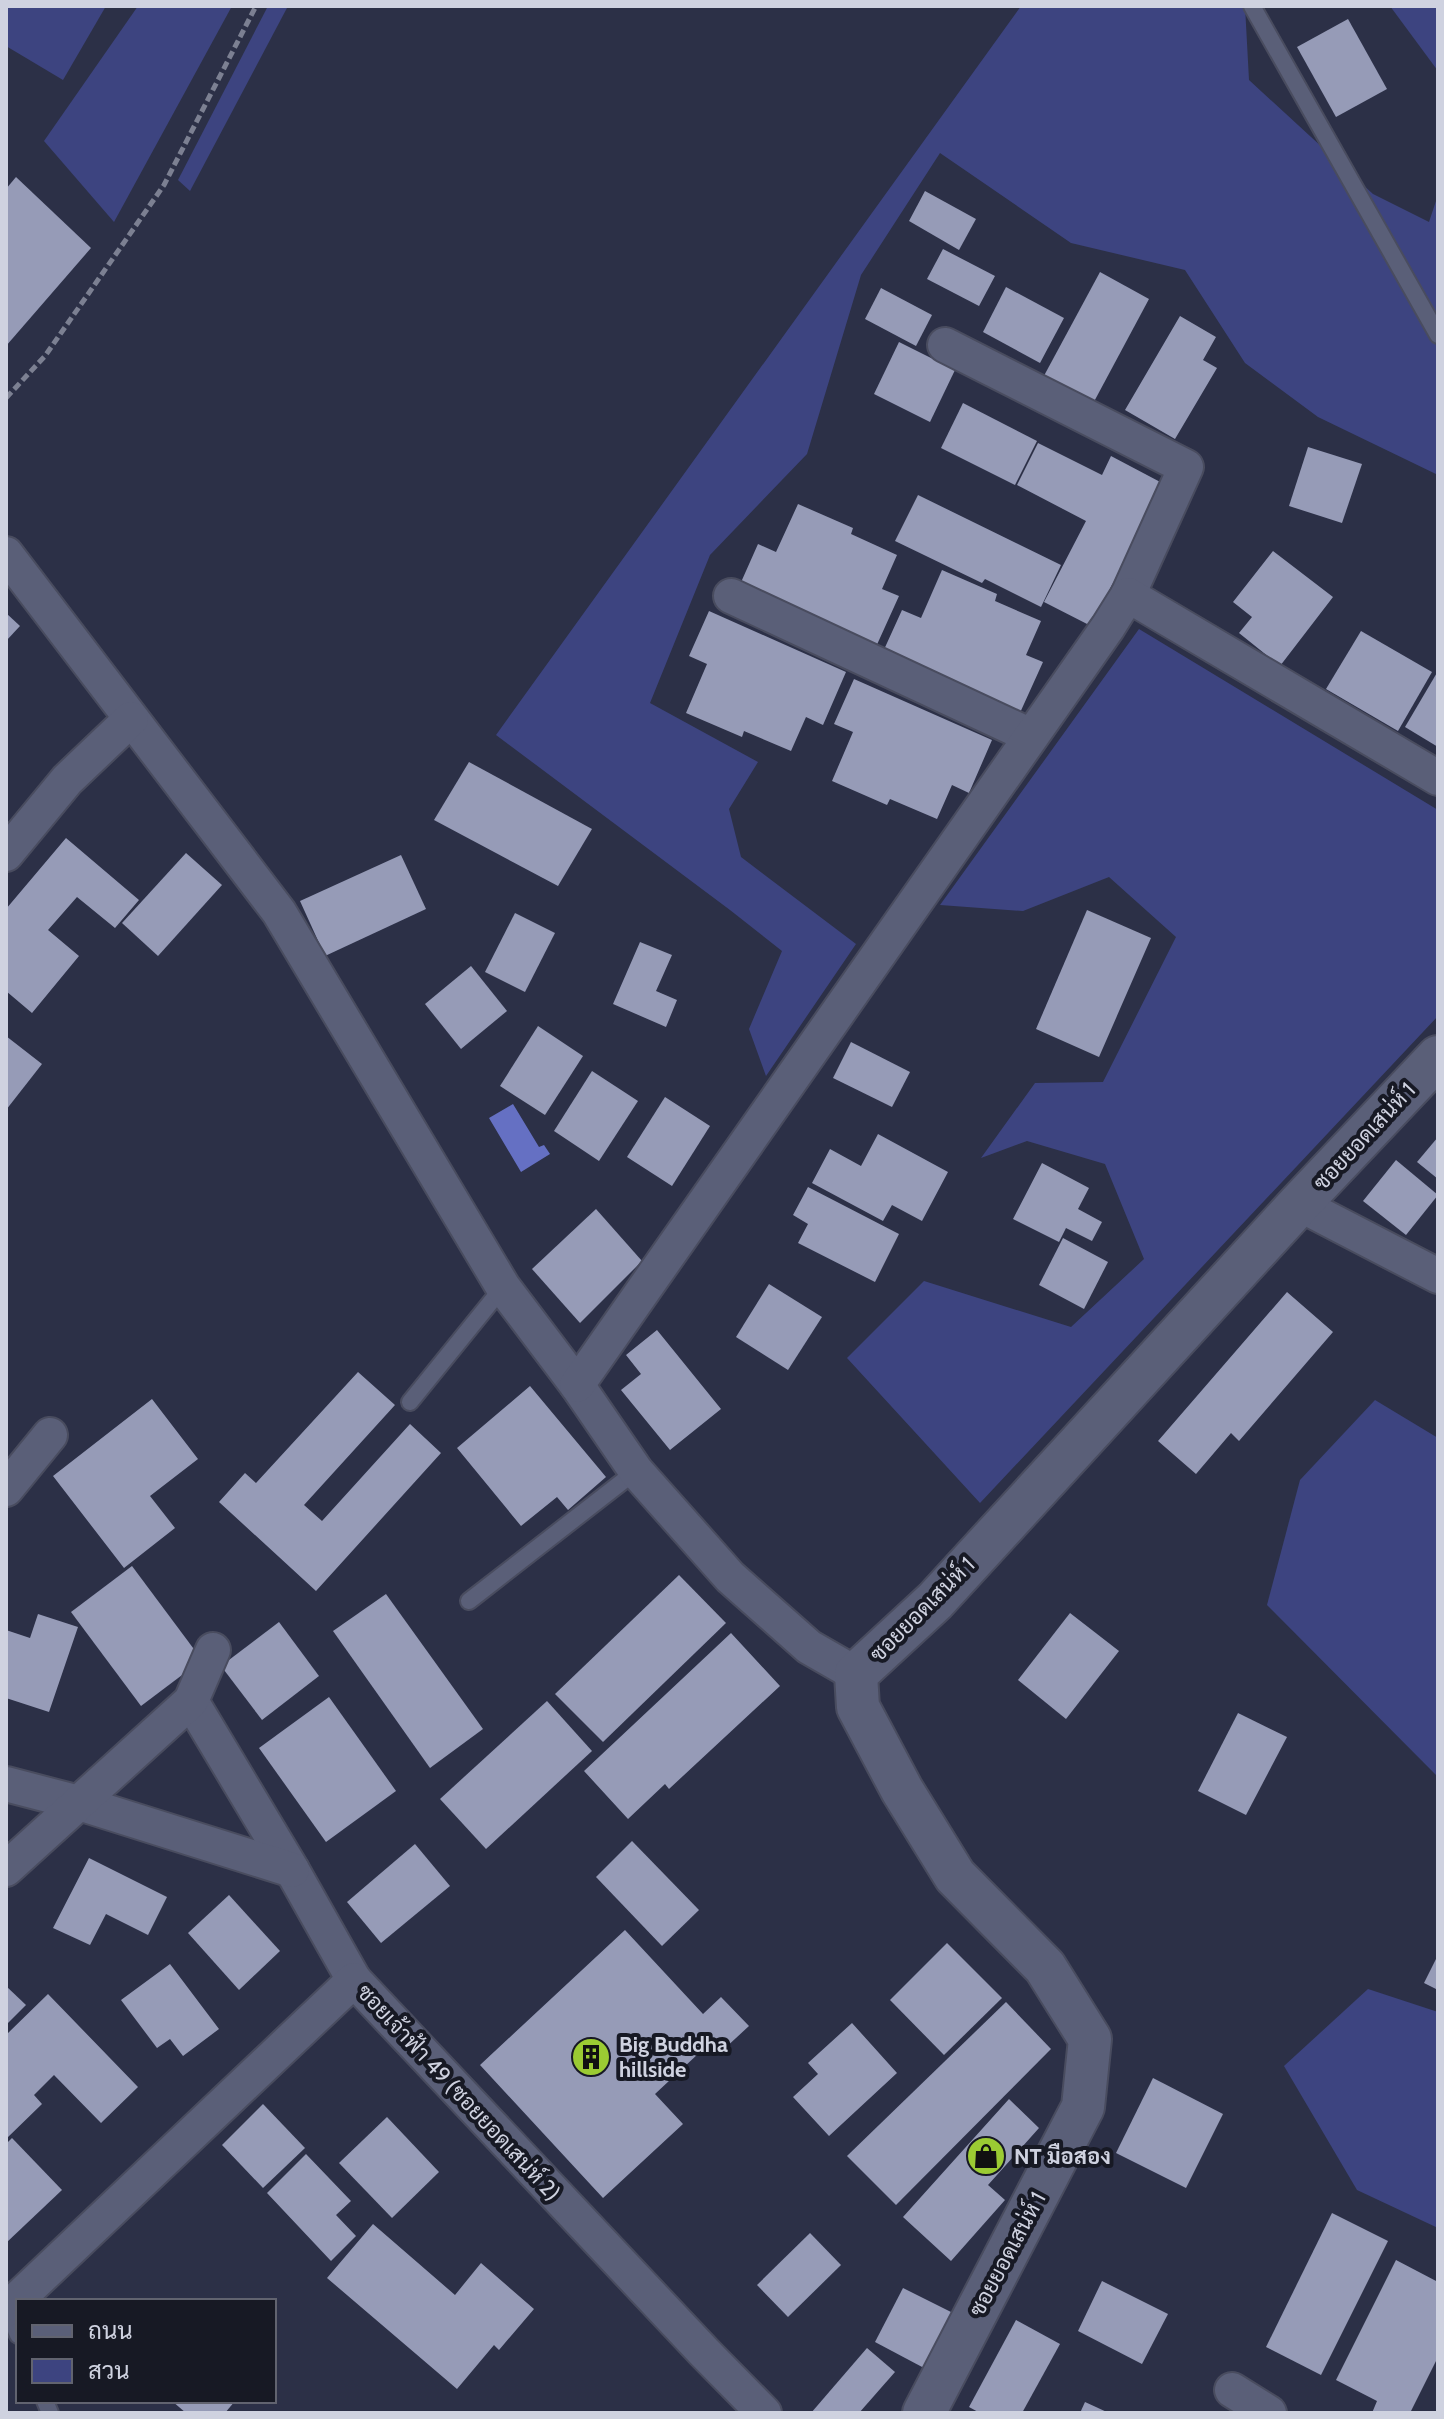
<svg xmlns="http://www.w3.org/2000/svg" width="1444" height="2419" font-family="Cabin,Sarabun,sans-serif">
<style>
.green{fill:#3d4480}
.water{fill:#6570c3}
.building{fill:#969bb7}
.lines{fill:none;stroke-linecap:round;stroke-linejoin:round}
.service-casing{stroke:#494c5f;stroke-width:20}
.minor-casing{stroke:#494c5f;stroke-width:38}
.tertiary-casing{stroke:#494c5f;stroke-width:46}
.path{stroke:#7c8092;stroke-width:5;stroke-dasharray:8 4;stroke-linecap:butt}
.service{stroke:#5a5f78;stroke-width:16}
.minor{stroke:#5a5f78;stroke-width:34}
.tertiary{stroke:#5a5f78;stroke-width:42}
.labels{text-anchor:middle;stroke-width:8;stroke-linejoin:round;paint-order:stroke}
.street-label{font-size:22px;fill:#cfd2e0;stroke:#171924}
.poi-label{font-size:22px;font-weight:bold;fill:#cfd2e0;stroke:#171924;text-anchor:start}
</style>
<rect width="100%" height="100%" fill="#2c3047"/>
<!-- green -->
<g class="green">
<polygon points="6,6 106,6 63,80 6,46"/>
<polygon points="138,6 232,6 114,222 44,141"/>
<polygon points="268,6 288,6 190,191 178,180"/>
<polygon points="1021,6 1245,6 1249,80 1373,194 1429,222 1438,195 1438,475 1318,417 1245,363 1185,270 1071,243 940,153 861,275 807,454 710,555 650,703 758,762 729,809 741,857 856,944 766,1076 749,1029 782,951 730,910 496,735"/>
<polygon points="1390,6 1438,6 1438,71"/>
<polygon points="1139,629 1438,810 1438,1016 980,1503 847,1358 924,1281 1071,1327 1144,1259 1105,1164 1027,1141 981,1158 1035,1083 1103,1082 1176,937 1109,877 1023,911 940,905"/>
<polygon points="1375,1400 1438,1438 1438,1777 1267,1605 1300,1480"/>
<polygon points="1368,1989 1438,2012 1438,2228 1357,2190 1284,2066"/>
</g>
<!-- water -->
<polygon class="water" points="513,1104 539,1147 544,1145 550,1154 521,1172 489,1118"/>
<!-- building -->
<g class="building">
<polygon points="1348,19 1387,89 1336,117 1297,47"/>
<polygon points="16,177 91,248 6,346 6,189"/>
<polygon points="925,191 976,219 959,250 909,221"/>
<polygon points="943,249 995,276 979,306 927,279"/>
<polygon points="1100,272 1149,299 1089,411 1039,385"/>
<polygon points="1006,287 1064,318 1040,363 983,332"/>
<polygon points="881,288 932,315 916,346 865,319"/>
<polygon points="1180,316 1216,337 1203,360 1217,368 1175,439 1125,410"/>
<polygon points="899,342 955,370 930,422 874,394"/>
<polygon points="963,403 1037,441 1015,485 941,448"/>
<polygon points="1038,443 1102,475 1111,456 1164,484 1091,626 1044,602 1086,521 1017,485"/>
<polygon points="1308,447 1362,464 1342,523 1289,506"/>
<polygon points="918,495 1061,565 1041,607 985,579 982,583 895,541"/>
<polygon points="798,504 853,528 851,534 897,555 882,589 899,596 875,649 738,589 758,544 776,552"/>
<polygon points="1273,551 1333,597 1280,666 1239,633 1252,617 1233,602"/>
<polygon points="942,570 997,594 995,601 1041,621 1026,655 1043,662 1019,715 882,654 902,610 921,618"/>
<polygon points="709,611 846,672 823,725 806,717 791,751 744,731 742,737 686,713 707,664 689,656"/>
<polygon points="6,613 20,626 6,641"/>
<polygon points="1361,631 1432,672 1398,731 1326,689"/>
<polygon points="1438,671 1438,747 1405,727"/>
<polygon points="854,679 992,740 969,793 952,785 937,819 890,799 887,805 832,781 853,732 834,724"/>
<polygon points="469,762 592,829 558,886 434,820"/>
<polygon points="66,838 139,900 115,928 77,897 48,930 79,956 32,1013 6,991 6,909"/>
<polygon points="186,853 222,885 158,956 122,923"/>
<polygon points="401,855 426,909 325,956 300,901"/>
<polygon points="1087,910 1151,938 1099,1057 1036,1029"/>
<polygon points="515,913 555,933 525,992 485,972"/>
<polygon points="640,942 672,955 656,991 677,1000 666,1027 613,1004"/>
<polygon points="471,966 507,1011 461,1049 425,1004"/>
<polygon points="538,1026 583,1056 545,1115 500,1086"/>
<polygon points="6,1036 42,1064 6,1110"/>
<polygon points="851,1042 910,1072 892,1107 833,1078"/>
<polygon points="592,1071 638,1101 599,1161 554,1131"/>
<polygon points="665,1097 710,1126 672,1186 627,1157"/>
<polygon points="878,1134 948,1172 922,1221 892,1205 883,1221 812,1183 830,1149 861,1166"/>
<polygon points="1438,1137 1438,1179 1417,1162"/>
<polygon points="1396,1160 1438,1195 1406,1235 1363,1201"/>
<polygon points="1042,1163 1089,1188 1078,1209 1102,1222 1092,1241 1066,1228 1059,1242 1013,1219"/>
<polygon points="808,1187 899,1234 875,1282 798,1243 808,1224 793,1215"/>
<polygon points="596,1209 642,1261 580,1323 532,1269"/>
<polygon points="1063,1238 1108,1262 1084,1309 1039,1285"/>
<polygon points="769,1284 822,1317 788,1370 736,1337"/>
<polygon points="1287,1292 1333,1332 1239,1441 1231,1433 1196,1474 1158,1441"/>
<polygon points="657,1330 721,1409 670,1450 621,1390 641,1374 626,1355"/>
<polygon points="358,1372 395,1405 304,1505 322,1521 410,1424 441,1453 316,1591 219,1502 245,1473 256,1483"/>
<polygon points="530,1386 606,1477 568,1510 557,1497 521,1526 457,1448"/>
<polygon points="152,1399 198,1459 150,1496 175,1528 124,1568 53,1476"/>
<polygon points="132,1566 202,1660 141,1706 71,1612"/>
<polygon points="679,1575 726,1623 603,1742 555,1694"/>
<polygon points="386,1594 483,1729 430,1768 333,1631"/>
<polygon points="1070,1613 1119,1651 1066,1719 1018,1680"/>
<polygon points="38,1614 78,1627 49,1712 6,1698 6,1630 30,1638"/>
<polygon points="279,1622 319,1676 262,1720 221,1666"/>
<polygon points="731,1633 780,1686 669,1789 665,1784 628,1819 584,1771"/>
<polygon points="329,1697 396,1791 326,1842 259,1748"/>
<polygon points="547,1701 592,1751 486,1849 440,1799"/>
<polygon points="1238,1713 1287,1737 1246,1815 1198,1791"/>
<polygon points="632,1841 699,1910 662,1946 596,1877"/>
<polygon points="415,1844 450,1886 381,1943 347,1902"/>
<polygon points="89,1858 167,1897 148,1935 106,1914 90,1945 53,1928"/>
<polygon points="229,1895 280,1951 239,1990 188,1933"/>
<polygon points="625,1930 703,2014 721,1997 749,2026 723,2050 713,2040 655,2094 683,2124 603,2198 480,2065"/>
<polygon points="947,1943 1002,1998 944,2055 890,2000"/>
<polygon points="1438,1955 1438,1990 1424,1983"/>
<polygon points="170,1964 219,2029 183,2056 170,2039 157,2048 121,2000"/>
<polygon points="6,1986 26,2005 6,2025"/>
<polygon points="48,1994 138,2087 101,2123 54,2075 34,2095 42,2104 6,2139 6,2035"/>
<polygon points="1006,2002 1051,2049 896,2205 847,2156"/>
<polygon points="852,2023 897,2073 829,2136 793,2097 818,2074 808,2063"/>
<polygon points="1153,2078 1223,2114 1186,2188 1116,2153"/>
<polygon points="1009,2099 1039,2128 988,2185 1005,2200 951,2261 903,2217"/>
<polygon points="263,2104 305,2148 263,2188 222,2145"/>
<polygon points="387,2117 439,2172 392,2218 339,2163"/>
<polygon points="12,2138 62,2190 6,2243 6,2144"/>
<polygon points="306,2154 351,2201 336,2215 356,2236 331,2261 267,2193"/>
<polygon points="1332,2213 1388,2241 1321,2375 1266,2347"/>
<polygon points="373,2224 455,2295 481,2263 534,2309 499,2350 494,2345 457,2389 327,2278"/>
<polygon points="810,2233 841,2265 788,2317 757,2285"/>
<polygon points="1396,2260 1438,2282 1438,2357 1410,2413 1372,2413 1377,2401 1336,2380"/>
<polygon points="1102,2281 1168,2314 1142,2364 1078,2331"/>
<polygon points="903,2288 953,2313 924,2368 875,2342"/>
<polygon points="1016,2320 1060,2344 1022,2413 980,2413 969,2407"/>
<polygon points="867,2348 895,2372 859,2413 811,2413"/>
<polygon points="172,2401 235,2401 225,2413 186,2413"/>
<polygon points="1085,2402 1109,2413 1080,2413"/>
</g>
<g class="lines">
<!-- service casing -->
<g class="service-casing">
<g id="service">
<polyline points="1252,6 1438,335"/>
<polyline points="410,1402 503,1287"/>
<polyline points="469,1601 636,1471"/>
<polyline points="7,2309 18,2335"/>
<polyline points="45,2401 50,2413"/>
</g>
</g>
<!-- minor casing -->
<g class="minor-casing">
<g id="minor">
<polyline points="945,345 1186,467 1128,595"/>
<polyline points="6,554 279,912 503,1287 577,1385 636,1471 730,1577 809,1647 856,1674"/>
<polyline points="731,596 1031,736"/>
<polyline points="6,854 67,780 131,719"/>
<polyline points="1299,1204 1438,1276"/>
<polyline points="577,1385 1108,627 1128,595 1438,778"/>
<polyline points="6,1489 50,1435"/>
<polyline points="191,1701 292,1870 354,1980"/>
<polyline points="6,1784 79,1803 292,1870"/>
<polyline points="6,1869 191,1701 213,1650"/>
<polyline points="6,2306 7,2309 354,1980 704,2352 764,2413"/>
<polyline points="1232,2390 1269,2413"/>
</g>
</g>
<!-- tertiary casing -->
<g class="tertiary-casing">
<polyline id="tertiary" points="924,2413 1083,2107 1090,2039 1045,1967 955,1876 902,1790 858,1707 856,1674 935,1601 1299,1204 1438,1057"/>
</g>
<!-- path -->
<polyline class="path" points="6,398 45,356 164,185 256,6"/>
<!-- service -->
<use href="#service" class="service"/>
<!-- minor -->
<use href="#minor" class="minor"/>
<!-- tertiary -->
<use href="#tertiary" class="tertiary"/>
</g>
<!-- icons -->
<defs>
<g id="building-disc" transform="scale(2)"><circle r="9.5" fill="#9bcb33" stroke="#171924"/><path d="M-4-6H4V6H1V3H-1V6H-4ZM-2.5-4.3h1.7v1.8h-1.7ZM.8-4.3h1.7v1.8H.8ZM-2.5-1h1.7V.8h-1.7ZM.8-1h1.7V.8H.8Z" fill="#111"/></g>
<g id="shop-disc" transform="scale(2)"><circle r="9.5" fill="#9bcb33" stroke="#171924"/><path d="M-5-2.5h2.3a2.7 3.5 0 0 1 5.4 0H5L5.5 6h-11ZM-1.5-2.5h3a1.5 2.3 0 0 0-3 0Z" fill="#111"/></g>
</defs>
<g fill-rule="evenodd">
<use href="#building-disc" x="591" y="2057"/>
<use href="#shop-disc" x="986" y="2156"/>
</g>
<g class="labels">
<!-- street labels -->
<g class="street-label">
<text transform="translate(1364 1136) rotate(-47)" y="8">ซอยยอดเสน่ห์ 1</text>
<text transform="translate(922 1609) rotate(-45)" y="8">ซอยยอดเสน่ห์ 1</text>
<text transform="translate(459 2092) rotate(47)" y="8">ซอยเจ้าฟ้า 49 (ซอยยอดเสน่ห์ 2)</text>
<text transform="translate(1007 2254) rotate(-62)" y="8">ซอยยอดเสน่ห์ 1</text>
</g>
<!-- poi labels -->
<g class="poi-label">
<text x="619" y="2052">Big Buddha<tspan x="619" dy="25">hillside</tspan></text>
<text x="1014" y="2164">NT มือสอง</text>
</g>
</g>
<!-- border -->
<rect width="1444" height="2419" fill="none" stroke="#cfd2e0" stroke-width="16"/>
<!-- legend -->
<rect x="16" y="2299" width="260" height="104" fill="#171924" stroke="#61636f" stroke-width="2"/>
<rect x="32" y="2325" width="40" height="12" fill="#5a5f78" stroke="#61636f" stroke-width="2"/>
<text x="88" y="2339" font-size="24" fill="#cfd2e0">ถนน</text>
<rect x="32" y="2359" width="40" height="24" fill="#3d4480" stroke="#61636f" stroke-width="2"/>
<text x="88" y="2379" font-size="24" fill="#cfd2e0">สวน</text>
</svg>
